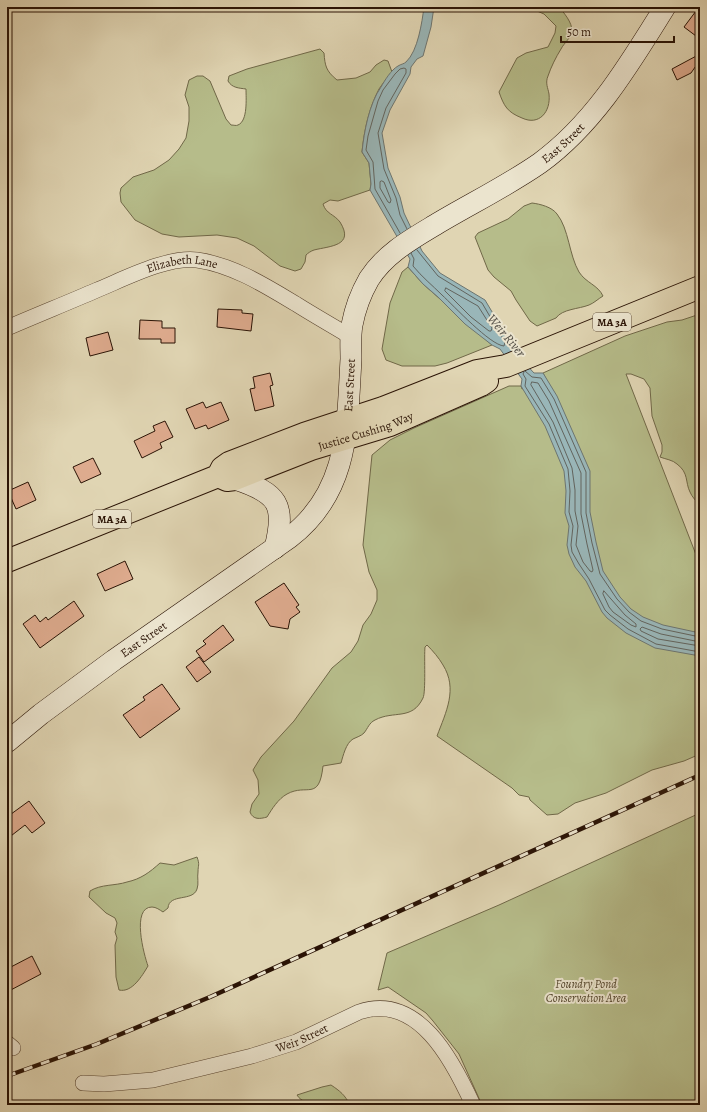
<svg xmlns="http://www.w3.org/2000/svg" width="707" height="1112" font-family="Alegreya,serif">
<style>
.green{fill:#b6bc8a;stroke:#706848}
.water{fill:#99b6b8;stroke:#6d7570}
.lines{fill:none;stroke-linecap:round;stroke-linejoin:round}
.shore{stroke:#62645e;stroke-width:1}
.building{fill:#deab8e;stroke:#2a1305}
.street-casing{stroke:#584430;stroke-width:16}
.secondary-casing{stroke:#2a1305;stroke-width:22}
.primary-casing{stroke:#2a1305;stroke-width:24}
.street{stroke:#ebe4ce;stroke-width:15}
.secondary{stroke:#ebe4ce;stroke-width:21}
.primary{stroke:#e0d5b3;stroke-width:22}
.rail-casing{stroke:#2a1305;stroke-width:4.5}
.rail{stroke:#ebe4ce;stroke-width:3;stroke-dasharray:9;stroke-linecap:butt}
.labels{text-anchor:middle;stroke-width:4;stroke-linejoin:round;paint-order:stroke}
.shield{fill:#ebe4ce;stroke:#645241;stroke-width:1}
.shield-label{font-size:11px;font-weight:bold;fill:#2a1305}
.street-label{font-size:12px;fill:#2a1305;stroke:#ebe4ce}
.park-label{font-size:12px;font-style:italic;fill:#54462d;stroke:#ebe4ce}
.water-label{font-size:13px;font-style:italic;fill:#514c44;stroke:#ebe4ce}
</style>
<rect width="100%" height="100%" fill="#e0d5b3"/>
<filter id="stains"><feTurbulence type="fractalNoise" baseFrequency=".005" numOctaves="4"/><feColorMatrix values="0 0 0 0 .2 0 0 0 0 .09 0 0 0 0 .02 0 0 0 .5 -.17"/></filter>
<radialGradient id="worn" r=".72"><stop offset=".6" stop-color="#630" stop-opacity="0"/><stop offset="1" stop-color="#630" stop-opacity=".3"/></radialGradient>
<!-- green -->
<g class="green">
<path d="M506,7H559C564,13 572,22 572,31C571,38 564,43 561,49C556,57 551,67 548,76C545,83 548,88 549,94C551,112 539,126 522,118C507,112 504,106 499,92L517,58L526,53L548,47L555,33L556,26L544,14L537,11L507,9Z"/>
<path d="M320,49L324,53C325,66 326,71 337,80L356,78L370,72L376,65L384,60L388,61L392,72C388,77 383,83 379,89C369,108 364,131 362,152L369,163L371,184L370,190L338,201L330,200L323,204C326,214 334,214 340,222C355,246 330,246 314,250C311,251 308,253 306,255L305,262L301,269L295,271L280,266L254,246L237,238L217,235L179,237L162,234L135,220L121,202L120,193L121,188L133,177L154,170L169,160L179,149L186,138L189,121V107L185,95L189,80L197,76H203L210,81L226,119L231,125C234,125 236,126 238,125C248,121 246,98 246,89C239,88 232,88 228,81L229,76L247,69Z"/>
<path d="M532,203C540,204 552,207 557,214C569,229 569,255 579,272C586,283 598,285 603,296C598,299 594,303 589,305C579,309 562,309 556,318L537,326L530,321L516,300L511,291L494,277L488,270L475,237L478,233L508,219L524,206Z"/>
<polygon points="408,267 423,284 492,345 447,363 435,366 402,366 386,360 382,349 390,303 402,272"/>
<path d="M700,314V505C696,501 692,497 690,492C685,482 689,473 677,464C673,460 665,459 660,457L662,452V445L652,416L650,388L644,379L631,374H626L700,565V754L684,761L652,770L606,793L575,803L558,814L547,815L530,800L529,797L519,795L512,788L437,736C446,712 458,689 443,665C439,658 433,651 427,645L425,647C424,656 426,692 423,698C412,721 394,710 375,720C369,723 368,728 364,733C361,736 357,737 353,739C346,743 343,756 341,763L323,766C319,802 307,783 287,794C278,799 272,809 267,817C260,819 253,820 250,812L252,804L259,794L258,780L253,770L261,757L294,721L332,668L351,652L358,641L363,625L371,614L377,600V590L369,572L363,545L372,455L390,440L414,428L509,386H521L522,389L546,379L543,373L625,336L667,322L682,320Z"/>
<polygon points="700,813 700,1105 482,1105 459,1054 433,1021 426,1013 388,987 378,990 387,953 499,905"/>
<path d="M197,857C200,865 198,865 198,872C197,877 199,884 197,889C193,902 169,893 168,908L163,912C160,910 156,907 152,907C131,907 144,955 148,966C142,976 132,993 119,990L116,977L115,945L117,938L115,932L117,923L115,918L106,913L89,897L90,891C101,884 115,886 127,882C141,879 150,872 160,863L174,865Z"/>
<path d="M331,1085C340,1091 345,1095 350,1105C336,1105 305,1109 297,1095L322,1087Z"/>
</g>
<!-- water -->
<path class="water" d="M424,7H434L431,27L423,56L417,59L411,67L410,74L390,110L382,133L388,168L400,197L404,213L422,251L440,273L485,300L510,342L509,346L534,373H543L557,396L590,471V512L596,542L603,571L620,597L631,609L643,617L663,625L700,633V656L655,648L626,633L607,618L602,612L586,581L575,567L569,554L567,545L569,526L565,513L566,491L564,471L545,426L521,386L522,379L500,349L492,345L465,324L438,297L423,284L408,267L410,259L370,190L371,184L369,163L362,152C364,132 369,104 381,87C385,80 391,70 398,66C401,64 404,64 406,62C418,51 422,22 424,7Z"/>
<g class="lines">
<!-- shore -->
<g class="shore">
<polygon points="382,181 384,182 391,200 390,203 388,202 380,188 380,182"/>
<polyline points="400,233 375,189 373,162 366,150 368,136 378,101 383,90 395,74 400,69 404,68 406,69 406,73 386,108 378,133 384,169 396,198 400,215 407,229"/>
<path d="M411,253L414,259L413,266C422,277 432,285 442,295C454,306 490,345 504,346L505,342L482,303L438,276L417,250"/>
<polygon points="446,288 478,306 492,328 491,331 489,331 471,317 445,291"/>
<polyline points="525,371 532,377 541,378 554,399 586,472 586,513 592,543 600,574 617,599 629,612 641,621 662,629 700,637"/>
<polyline points="524,372 523,374 526,379 525,386 549,424 568,469 570,491 569,512 573,526 571,545 572,552 579,564 589,579 605,610 610,615 628,629 656,644 700,652"/>
<polygon points="532,382 538,383 549,401 581,473 581,514 587,544 593,570 592,572 590,571 583,562 576,545 578,526 575,511 575,490 572,468 553,422 531,385"/>
<polygon points="604,591 625,615 636,624 636,627 631,625 613,612 609,607 603,594"/>
<polyline points="700,642 661,634 642,627 640,629 641,631 658,639 700,646"/>
</g>
</g>
<!-- building -->
<g class="building">
<polygon points="699,7 700,7 700,39 684,27"/>
<polygon points="700,54 700,60 691,73 677,80 672,69"/>
<polygon points="218,309 242,310 242,313 253,314 251,331 217,327"/>
<polygon points="140,320 162,321 162,328 175,328 175,343 161,343 161,339 139,339"/>
<polygon points="108,332 113,350 90,356 86,338"/>
<polygon points="270,373 273,385 270,386 274,406 255,411 250,389 255,388 253,377"/>
<polygon points="203,402 206,408 221,402 229,420 208,429 206,425 195,429 186,409"/>
<polygon points="165,421 173,437 160,443 162,448 142,458 134,441 155,431 153,426"/>
<polygon points="93,458 101,474 81,483 73,467"/>
<polygon points="28,482 36,500 16,509 8,491"/>
<polygon points="125,561 133,579 105,591 97,574"/>
<polygon points="284,583 299,605 296,607 300,612 290,619 288,629 270,626 255,602"/>
<polygon points="74,601 84,616 40,648 23,624 35,615 40,622 46,617 48,620"/>
<polygon points="223,625 234,640 204,662 196,651 206,644 203,641"/>
<polygon points="199,657 211,672 197,682 186,667"/>
<polygon points="162,684 180,709 140,738 123,715 145,700 143,697"/>
<polygon points="29,801 45,823 32,833 25,825 7,839 7,817"/>
<polygon points="32,956 41,974 7,992 7,969"/>
</g>
<g class="lines">
<!-- street casing -->
<g class="street-casing">
<g id="street">
<path id="s1" d="M7,328C37,315 67,303 97,290C124,279 168,256 197,260C233,265 266,286 296,304C315,316 333,326 351,337"/>
<polyline points="7,1043 13,1048"/>
<path id="s2" d="M83,1083L104,1084L153,1080L252,1056L296,1042L359,1012C418,992 453,1061 473,1105"/>
</g>
</g>
<!-- secondary casing -->
<g class="secondary-casing">
<g id="secondary">
<path d="M235,479C278,493 286,504 275,548"/>
<path id="s3" d="M7,742L41,714L114,660L289,538C349,492 347,429 351,359C351,348 350,336 352,325C355,309 361,293 369,279C385,254 410,240 435,225C470,204 507,186 540,163C595,123 630,63 665,7"/>
</g>
</g>
<!-- primary casing -->
<g class="primary-casing">
<g id="primary">
<path id="s4" d="M218,476L227,480L235,479L311,449L390,425L481,385L487,381"/>
<polyline points="7,561 218,476 222,468 229,463 304,434 383,408 477,371 506,366 700,287"/>
</g>
</g>
<!-- street -->
<use href="#street" class="street"/>
<!-- secondary -->
<use href="#secondary" class="secondary"/>
<!-- primary -->
<use href="#primary" class="primary"/>
<!-- rail casing -->
<g class="rail-casing">
<polyline id="rail" points="7,1076 97,1044 210,997 700,775"/>
</g>
<!-- rail -->
<use href="#rail" class="rail"/>
</g>
<g class="labels">
<!-- shield labels -->
<g class="shield">
<rect x="593" y="313" width="38" height="18" rx="3"/>
<rect x="93" y="510" width="38" height="18" rx="3"/>
</g>
<g class="shield-label">
<text x="612" y="326">MA 3A</text>
<text x="112" y="523">MA 3A</text>
</g>
<!-- street labels -->
<g class="street-label">
<text dy="4" stroke="none"><textPath href="#s3" startOffset="867">East Street</textPath></text>
<text dy="4" stroke="none"><textPath href="#s1" startOffset="188">Elizabeth Lane</textPath></text>
<text dy="4" stroke="none"><textPath href="#s3" startOffset="519">East Street</textPath></text>
<text dy="4" stroke="none"><textPath href="#s4" startOffset="157">Justice Cushing Way</textPath></text>
<text dy="4" stroke="none"><textPath href="#s3" startOffset="171">East Street</textPath></text>
<text dy="4" stroke="none"><textPath href="#s2" startOffset="225">Weir Street</textPath></text>
</g>
<!-- park labels -->
<g class="park-label">
<text x="586" y="988">Foundry Pond<tspan x="586" dy="14">Conservation Area</tspan></text>
</g>
<!-- water labels -->
<g class="water-label">
<text transform="translate(507 335) rotate(50)" y="5">Weir River</text>
</g>
</g>
<!-- margin -->
<rect width="707" height="1112" fill="none" stroke="#e0d5b3" stroke-width="24"/>
<rect x="8" y="8" width="691" height="1096" fill="none" stroke="#2a1305" stroke-width="2"/>
<rect x="12" y="12" width="683" height="1088" fill="none" stroke="#2a1305"/>
<!-- scale -->
<path d="M561 36v6h113v-6" fill="none" stroke="#2a1305" stroke-width="2"/>
<text x="567" y="36" font-size="12" fill="#2a1305" stroke="#ebe4ce" stroke-width="3" paint-order="stroke">50 m</text>
<rect width="100%" height="100%" filter="url(#stains)"/>
<rect width="100%" height="100%" fill="url(#worn)"/>
</svg>
